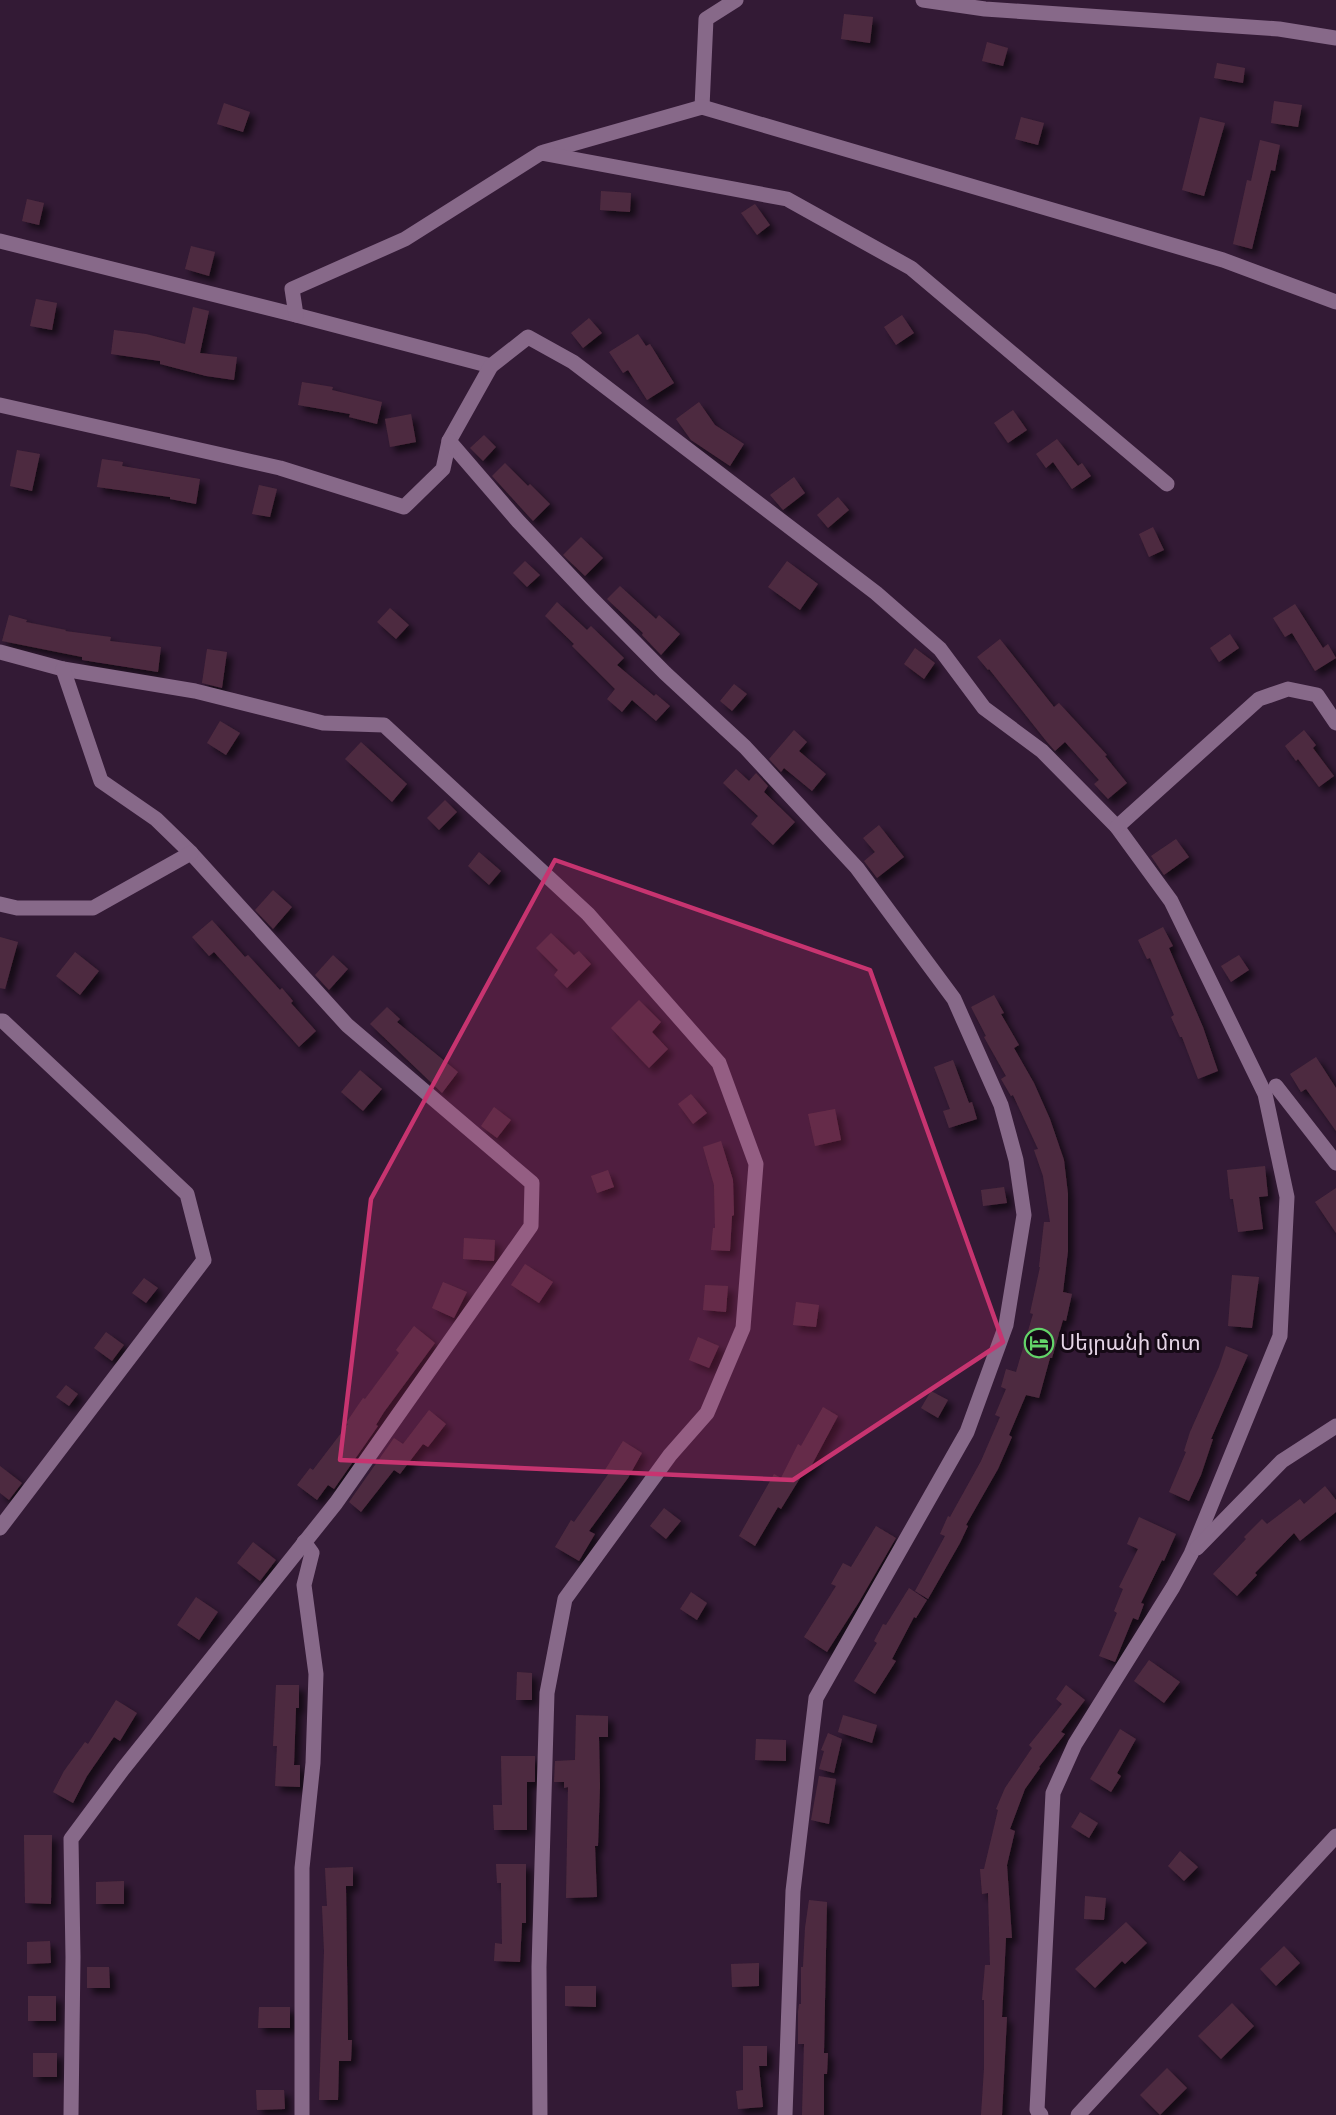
<svg xmlns="http://www.w3.org/2000/svg" width="1336" height="2115" font-family="'Space Grotesk','Noto Sans Armenian',sans-serif">
<style>
.building{fill:#4e2b3f;filter:url(#shadow)}
.lines{fill:none;stroke-linecap:round;stroke-linejoin:round}
.street{stroke:#876989;stroke-width:15}
.marked{fill:#c73470;fill-opacity:0.2;stroke:#c73470;stroke-width:4.5;stroke-linejoin:round}
.labels{text-anchor:middle;stroke-width:6;stroke-linejoin:round;paint-order:stroke}
.poi-label{font-size:21px;fill:#e6d5e7;stroke:#150915;text-anchor:start}
</style>
<defs>
<filter id="shadow"><feDropShadow dx="5.5" dy="5.5" stdDeviation="3" flood-color="#0009"/></filter>
</defs>
<rect width="100%" height="100%" fill="#331a35"/>
<!-- building -->
<g class="building">
<polygon points="844,14 873,17 870,43 841,39"/>
<polygon points="987,42 1008,48 1003,66 982,61"/>
<polygon points="1217,63 1245,68 1243,83 1214,78"/>
<polygon points="1274,101 1302,105 1298,127 1271,123"/>
<polygon points="224,103 250,112 243,132 217,124"/>
<polygon points="1021,117 1044,123 1038,145 1015,139"/>
<polygon points="1200,117 1225,123 1204,196 1182,190"/>
<polygon points="1260,140 1280,145 1275,171 1271,170 1252,249 1233,244 1247,180 1251,181"/>
<polygon points="601,191 631,193 630,212 600,210"/>
<polygon points="27,199 44,203 39,225 22,221"/>
<polygon points="755,204 770,225 757,235 741,213"/>
<polygon points="191,246 215,252 209,276 185,269"/>
<polygon points="36,299 57,303 52,330 30,326"/>
<polygon points="193,307 209,311 200,353 237,357 234,380 206,376 160,364 160,361 111,354 114,330 146,334 185,344"/>
<polygon points="902,315 914,333 896,345 884,327"/>
<polygon points="589,318 602,333 583,348 571,333"/>
<polygon points="638,334 646,346 650,344 674,383 647,400 628,370 623,373 609,352"/>
<polygon points="302,382 333,387 332,390 382,402 377,424 349,417 350,414 298,405"/>
<polygon points="699,402 715,425 744,444 730,466 691,440 676,419"/>
<polygon points="1013,410 1027,430 1008,443 994,423"/>
<polygon points="411,414 416,442 390,447 385,419"/>
<polygon points="484,435 496,447 483,461 470,448"/>
<polygon points="1057,439 1078,466 1082,463 1091,476 1072,489 1053,462 1046,468 1036,454"/>
<polygon points="17,450 40,454 32,491 10,486"/>
<polygon points="102,459 123,462 122,466 200,479 196,504 170,499 170,497 97,487"/>
<polygon points="505,463 528,486 530,484 550,504 533,521 492,476"/>
<polygon points="794,477 805,493 783,510 770,495"/>
<polygon points="259,485 277,489 270,517 252,514"/>
<polygon points="838,497 849,510 828,528 817,515"/>
<polygon points="1153,527 1164,550 1149,557 1139,534"/>
<polygon points="581,537 603,558 585,576 563,555"/>
<polygon points="525,561 540,575 527,587 513,573"/>
<polygon points="787,561 818,584 800,610 768,587"/>
<polygon points="620,586 656,619 659,615 680,634 661,655 642,635 643,633 607,599"/>
<polygon points="557,602 587,630 591,626 624,658 617,665 654,696 656,694 670,706 656,721 632,700 622,712 607,699 615,689 572,646 574,644 545,616"/>
<polygon points="1295,604 1323,648 1328,644 1336,658 1315,671 1292,633 1285,637 1273,618"/>
<polygon points="390,608 409,625 396,639 377,622"/>
<polygon points="9,615 27,620 26,622 66,630 65,631 111,637 110,641 161,647 158,672 82,660 82,657 2,641"/>
<polygon points="1230,634 1239,648 1219,662 1210,648"/>
<polygon points="1000,639 1054,707 1059,703 1107,755 1105,756 1127,783 1108,799 1094,784 1099,780 1065,742 1055,751 1047,742 989,669 988,670 977,657"/>
<polygon points="915,648 935,663 924,679 904,664"/>
<polygon points="207,649 227,652 222,688 202,683"/>
<polygon points="734,684 747,694 732,711 720,701"/>
<polygon points="220,721 240,733 226,755 207,743"/>
<polygon points="794,730 807,742 799,751 826,774 812,791 784,768 781,772 769,759"/>
<polygon points="1304,730 1316,745 1313,748 1334,776 1319,787 1298,759 1296,761 1285,746"/>
<polygon points="361,742 407,784 392,802 345,759"/>
<polygon points="736,769 749,781 756,773 768,786 764,792 795,822 773,845 751,824 758,816 723,783"/>
<polygon points="445,800 457,812 439,830 427,818"/>
<polygon points="879,825 904,857 877,878 864,861 875,852 863,838"/>
<polygon points="1176,839 1189,857 1164,875 1151,856"/>
<polygon points="479,852 501,871 489,885 468,866"/>
<polygon points="273,890 292,907 273,929 255,910"/>
<polygon points="212,920 245,957 248,955 280,990 282,988 293,1001 291,1003 316,1031 299,1047 214,952 209,956 192,937"/>
<polygon points="1163,927 1173,946 1169,948 1203,1027 1218,1071 1198,1079 1182,1037 1180,1037 1171,1017 1174,1015 1150,958 1147,959 1138,940"/>
<polygon points="551,933 574,955 579,951 591,964 567,988 554,975 558,970 536,948"/>
<polygon points="0,937 18,942 5,989 0,988"/>
<polygon points="75,952 99,971 80,995 56,976"/>
<polygon points="333,955 348,969 329,990 315,975"/>
<polygon points="1239,955 1249,970 1231,982 1221,966"/>
<polygon points="994,995 1004,1013 1001,1014 1019,1045 1014,1048 1034,1083 1050,1119 1064,1160 1068,1194 1068,1251 1063,1292 1072,1294 1066,1321 1063,1320 1052,1358 1050,1358 1039,1398 1026,1395 1009,1435 1012,1437 998,1469 966,1525 968,1526 960,1543 928,1599 915,1591 945,1536 940,1534 948,1516 950,1517 981,1461 1000,1417 995,1415 1006,1389 1001,1387 1006,1369 1016,1372 1033,1314 1030,1313 1040,1267 1039,1267 1044,1222 1050,1222 1043,1176 1034,1150 1038,1149 1013,1095 1011,1096 1001,1079 1006,1076 984,1037 986,1036 971,1007"/>
<polygon points="639,1000 661,1022 652,1032 668,1049 649,1068 611,1028"/>
<polygon points="387,1007 400,1019 397,1022 458,1072 442,1093 370,1024"/>
<polygon points="1316,1057 1336,1088 1336,1131 1306,1089 1301,1092 1290,1074"/>
<polygon points="953,1060 969,1103 972,1102 977,1119 949,1128 943,1111 950,1109 934,1067"/>
<polygon points="360,1070 382,1089 363,1111 341,1092"/>
<polygon points="691,1094 707,1113 693,1124 678,1104"/>
<polygon points="494,1107 511,1120 497,1138 481,1126"/>
<polygon points="835,1109 841,1140 815,1146 808,1114"/>
<polygon points="721,1141 733,1180 734,1215 732,1216 730,1251 711,1250 713,1228 715,1228 714,1185 703,1147"/>
<polygon points="1265,1166 1268,1196 1259,1197 1263,1229 1238,1232 1233,1199 1230,1199 1227,1170"/>
<polygon points="608,1170 614,1187 597,1193 591,1176"/>
<polygon points="1004,1187 1007,1203 983,1206 981,1190"/>
<polygon points="1336,1188 1336,1233 1315,1202"/>
<polygon points="464,1238 495,1240 494,1261 463,1259"/>
<polygon points="525,1264 553,1282 539,1303 511,1285"/>
<polygon points="1232,1275 1259,1277 1252,1328 1228,1326"/>
<polygon points="144,1278 158,1288 146,1303 132,1293"/>
<polygon points="443,1282 467,1292 454,1318 432,1308"/>
<polygon points="705,1285 728,1286 726,1312 703,1310"/>
<polygon points="796,1302 819,1305 816,1327 793,1325"/>
<polygon points="414,1326 435,1343 384,1412 376,1425 378,1426 334,1489 328,1485 317,1500 297,1485 310,1468 313,1470 348,1424 346,1423 363,1398 365,1399 399,1353 396,1350"/>
<polygon points="106,1332 124,1345 112,1361 94,1348"/>
<polygon points="698,1337 719,1346 709,1368 689,1360"/>
<polygon points="1226,1346 1248,1355 1211,1439 1213,1439 1201,1475 1189,1501 1169,1492 1186,1452 1184,1451 1190,1432 1219,1367"/>
<polygon points="66,1385 78,1394 69,1406 56,1397"/>
<polygon points="931,1391 948,1400 938,1418 921,1408"/>
<polygon points="823,1407 838,1416 808,1472 805,1470 781,1509 778,1507 755,1546 739,1536 774,1474 781,1478 798,1444 801,1446"/>
<polygon points="429,1410 446,1424 428,1447 423,1444 400,1474 394,1470 361,1512 349,1502 394,1438 403,1444"/>
<polygon points="623,1441 642,1453 628,1478 589,1531 595,1534 579,1561 555,1547 571,1520 574,1522 609,1473 605,1470"/>
<polygon points="0,1466 22,1483 9,1500 0,1493"/>
<polygon points="1325,1486 1336,1500 1336,1512 1300,1541 1294,1533 1255,1573 1257,1575 1237,1596 1213,1574 1246,1539 1244,1537 1262,1519 1267,1524 1300,1499 1304,1504"/>
<polygon points="664,1508 681,1521 666,1539 650,1526"/>
<polygon points="1139,1517 1176,1534 1164,1561 1162,1560 1141,1603 1144,1604 1138,1620 1133,1618 1115,1662 1099,1656 1117,1613 1114,1611 1123,1589 1119,1587 1138,1549 1127,1544"/>
<polygon points="876,1526 896,1538 859,1602 827,1652 804,1637 836,1586 831,1584 843,1563 851,1567"/>
<polygon points="253,1542 276,1560 260,1581 237,1563"/>
<polygon points="909,1588 927,1600 916,1618 914,1617 892,1659 896,1661 875,1694 854,1681 877,1643 874,1641 883,1624 886,1625"/>
<polygon points="691,1592 707,1603 697,1620 680,1609"/>
<polygon points="196,1597 218,1612 199,1640 177,1625"/>
<polygon points="1149,1660 1180,1682 1164,1703 1134,1681"/>
<polygon points="517,1672 532,1673 532,1700 516,1700"/>
<polygon points="276,1685 299,1685 299,1708 296,1708 294,1765 300,1765 300,1787 275,1786 277,1746 273,1746"/>
<polygon points="1066,1685 1085,1700 1061,1732 1065,1734 1039,1767 1040,1768 1025,1789 1010,1829 1015,1831 1007,1865 1012,1938 1006,1938 1002,2017 1007,2017 1002,2115 981,2115 984,2069 984,2000 982,2000 985,1965 990,1965 988,1893 982,1894 980,1869 984,1869 998,1810 996,1809 1005,1788 1032,1748 1029,1745 1062,1704 1056,1699"/>
<polygon points="116,1700 137,1713 120,1741 114,1737 87,1776 73,1803 53,1792 64,1771 85,1742 88,1744"/>
<polygon points="576,1715 608,1716 608,1737 599,1737 600,1786 598,1846 595,1846 597,1897 566,1898 568,1787 564,1788 564,1782 554,1782 555,1761 575,1760"/>
<polygon points="843,1715 877,1725 872,1743 838,1732"/>
<polygon points="1120,1729 1136,1739 1117,1773 1121,1776 1111,1792 1090,1779"/>
<polygon points="828,1733 842,1739 834,1773 819,1769 824,1751 821,1750"/>
<polygon points="756,1739 786,1740 786,1761 755,1760"/>
<polygon points="501,1756 535,1756 535,1782 527,1782 527,1830 494,1830 493,1805 502,1805"/>
<polygon points="819,1776 836,1779 829,1824 811,1820"/>
<polygon points="1080,1812 1098,1823 1089,1838 1071,1827"/>
<polygon points="24,1835 52,1835 51,1904 25,1903"/>
<polygon points="1180,1851 1198,1867 1184,1881 1168,1866"/>
<polygon points="496,1864 526,1864 526,1923 522,1923 520,1962 494,1961 495,1943 502,1944 501,1883 497,1883"/>
<polygon points="353,1867 353,1886 346,1886 348,2040 352,2040 351,2061 339,2061 338,2100 319,2100 324,1951 322,1906 327,1906 325,1868"/>
<polygon points="124,1881 124,1904 96,1904 96,1882"/>
<polygon points="1085,1896 1106,1898 1104,1920 1084,1919"/>
<polygon points="809,1900 827,1902 824,2053 828,2053 827,2074 824,2074 824,2115 802,2115 804,2044 798,2044 798,2012 799,2004 801,2004 801,1967 803,1967 805,1928"/>
<polygon points="1126,1922 1147,1943 1125,1964 1122,1961 1095,1988 1075,1969"/>
<polygon points="50,1941 51,1963 27,1964 27,1942"/>
<polygon points="1284,1946 1300,1963 1276,1986 1260,1969"/>
<polygon points="759,1963 759,1986 732,1987 731,1964"/>
<polygon points="87,1967 109,1967 110,1988 87,1988"/>
<polygon points="565,1986 596,1986 596,2007 565,2006"/>
<rect x="28" y="1996" width="28" height="25"/>
<polygon points="1232,2003 1254,2026 1221,2059 1198,2036"/>
<polygon points="259,2007 290,2007 290,2028 258,2028"/>
<polygon points="743,2046 767,2046 767,2066 759,2066 763,2107 738,2109 736,2091 743,2090"/>
<rect x="33" y="2053" width="24" height="24"/>
<polygon points="1167,2068 1187,2088 1160,2115 1140,2095"/>
<polygon points="256,2090 284,2090 285,2109 257,2110"/>
</g>
<g class="lines">
<!-- street -->
<g class="street">
<polyline points="923,0 985,9 1279,29 1336,38"/>
<polyline points="702,107 706,19 736,0"/>
<polyline points="544,152 702,107 1223,260 1336,302"/>
<polyline points="0,241 296,315 491,366"/>
<polyline points="296,315 292,289 405,239 541,153 787,199 911,268 1167,484"/>
<polyline points="0,405 280,468 404,507 443,469 449,441 491,366 528,337 573,362 876,593 940,649 984,708 1042,751 1117,827 1171,901 1265,1094 1287,1197 1280,1336 1191,1554 1173,1587 1075,1744 1053,1793 1037,2110 1041,2115"/>
<polyline points="449,441 518,521 591,598 665,673 745,747 857,868 954,999 1001,1105 1016,1160 1024,1215 1006,1325 967,1432 816,1698 793,1891 785,2115"/>
<polyline points="0,652 63,669 195,691 323,723 384,725 588,914 719,1063 756,1164 743,1328 707,1413 670,1455 565,1599 547,1693 539,1967 540,2115"/>
<polyline points="63,669 101,781 156,819 191,853 347,1025 532,1183 531,1226 336,1503 123,1769 71,1839 73,1957 71,2115"/>
<polyline points="1117,827 1259,699 1288,689 1317,695 1336,723"/>
<polyline points="0,904 17,908 93,908 191,853"/>
<polyline points="0,1021 3,1021 187,1194 204,1260 0,1528"/>
<polyline points="1276,1086 1336,1163"/>
<polyline points="1197,1548 1282,1461 1336,1426"/>
<polyline points="302,2115 302,1868 313,1763 316,1674 304,1585 312,1553 304,1542"/>
<polyline points="1078,2115 1336,1836"/>
</g>
</g>
<!-- marked area -->
<path class="marked" d="M555,860L870,970L1003,1342L793,1480L340,1460L371,1199Z"/>
<!-- icons -->
<defs>
<g id="hotel-ring" transform="scale(1.5)"><circle r="9.5" fill="#150915" stroke="#63d469" stroke-width="1.5"/><path d="M-6-4.5h1.5V1H6V5H4.5V3h-9V5H-6ZM-4 0a1.8 1.8 0 1 1 3.6 0ZM.5 0V-2.5h3Q6-2.5 6 0Z" fill="#63d469"/></g>
</defs>
<g fill-rule="evenodd">
<use href="#hotel-ring" x="1039" y="1343"/>
</g>
<g class="labels">
<!-- poi labels -->
<g class="poi-label">
<text x="1060" y="1350">Սեյրանի մոտ</text>
</g>
</g>
</svg>
